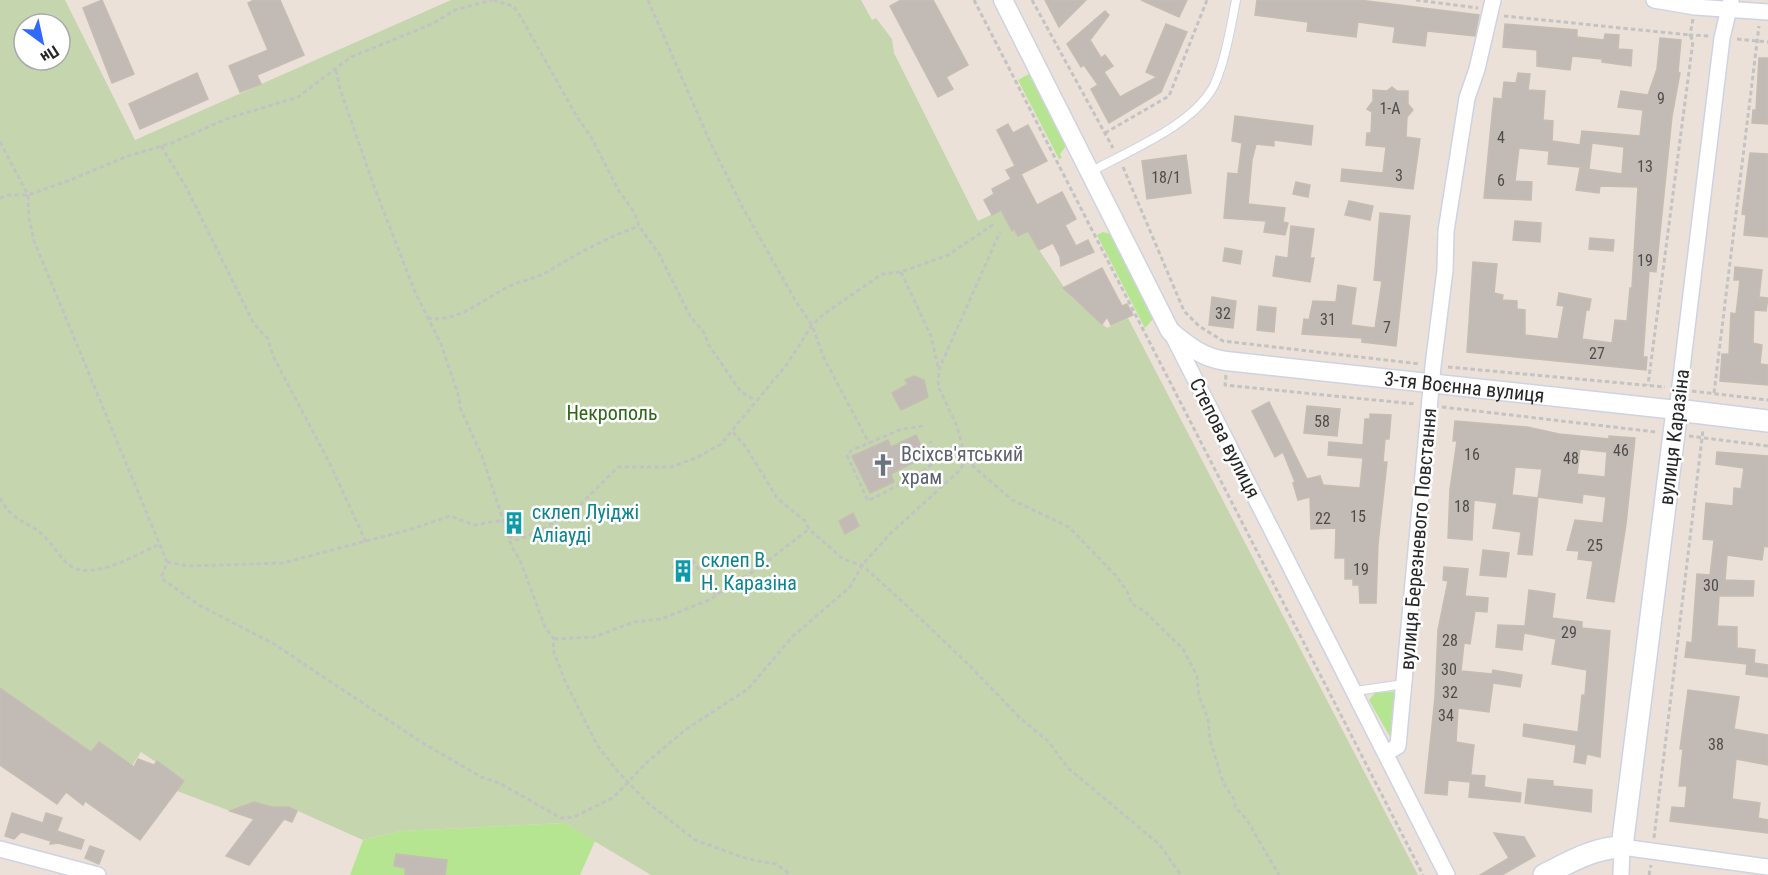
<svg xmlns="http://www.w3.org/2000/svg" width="1768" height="875" font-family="'Roboto Condensed',sans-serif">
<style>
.green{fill:#b5e591}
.cemetery{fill:#c5d6ae;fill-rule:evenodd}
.building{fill:#c2bbb5;stroke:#c6bdb2;stroke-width:1.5;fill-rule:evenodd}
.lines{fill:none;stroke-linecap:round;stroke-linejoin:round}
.service-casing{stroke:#cdd3e2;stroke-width:10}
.minor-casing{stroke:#cdd3e2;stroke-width:18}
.tertiary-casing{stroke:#cdd3e2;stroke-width:21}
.secondary-casing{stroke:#cdd3e2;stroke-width:24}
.path{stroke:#c3c3c3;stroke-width:3;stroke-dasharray:4.5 3;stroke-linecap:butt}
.service{stroke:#fff;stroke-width:8}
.minor{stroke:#fff;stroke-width:15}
.tertiary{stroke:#fff;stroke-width:18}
.secondary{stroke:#fff;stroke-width:21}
.labels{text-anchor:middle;stroke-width:5;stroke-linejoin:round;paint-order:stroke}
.number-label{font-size:16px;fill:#4e4c4a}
.street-label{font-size:20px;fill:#272727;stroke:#fff}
.park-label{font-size:20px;fill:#2d6616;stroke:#fff}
.worship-label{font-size:20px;fill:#5b616d;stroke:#fff;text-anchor:start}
.culture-label{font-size:20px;fill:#0d838f;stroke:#fff;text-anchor:start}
</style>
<rect width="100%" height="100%" fill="#ebe1d8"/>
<!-- green -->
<g class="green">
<polygon points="1029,74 1066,146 1060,154 1062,158 1059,159 1018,80"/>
<polygon points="1103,232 1111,234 1153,315 1153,319 1145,328 1097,235"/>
<polygon points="1399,691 1392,740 1369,700 1375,693"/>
<polygon points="564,823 595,841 580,875 350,875 363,840 401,831"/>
</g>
<!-- cemetery -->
<path class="cemetery" d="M0,0H65L135,140L451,0H861L872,20L876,18L892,39L894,53L978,221L1001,210L1012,230L1014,229L1018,236L1041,224L1047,237L1035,244L1070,296L1107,328L1128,318L1418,875H651L564,823L401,831L363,840L289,807H272L254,802L230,811L177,791L184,781L141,752L132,766L99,742L91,752L0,688ZM24,24H60V60H24Z"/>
<!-- building -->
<g class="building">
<polygon points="102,0 134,74 112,83 83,8"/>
<polygon points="254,0 280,0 304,55 257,75 261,84 240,92 229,66 268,50 248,3"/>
<polygon points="901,0 933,0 968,65 946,77 953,89 938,97 890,6"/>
<polygon points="1045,0 1086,0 1059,27"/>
<polygon points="1141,0 1187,0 1179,17"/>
<polygon points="1257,0 1359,0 1479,15 1475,36 1427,31 1425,46 1393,42 1395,27 1358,22 1356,37 1307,31 1308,22 1255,15"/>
<polygon points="1105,11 1109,15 1090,40 1101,58 1105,55 1113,66 1104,72 1120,97 1157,77 1146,72 1166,24 1187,32 1161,92 1109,123 1091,89 1098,85 1084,65 1081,67 1067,44"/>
<polygon points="1505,24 1577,30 1577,37 1604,40 1605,34 1619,35 1618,49 1632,50 1631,66 1602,62 1602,59 1572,56 1570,70 1537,66 1537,50 1503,47"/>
<polygon points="1660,38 1681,40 1678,72 1680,73 1672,116 1656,272 1649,271 1643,357 1647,357 1646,370 1467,352 1473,262 1497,264 1494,293 1503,295 1502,300 1517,301 1517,309 1525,310 1525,335 1558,339 1564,306 1557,305 1559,293 1591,299 1589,310 1586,310 1582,339 1612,343 1615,320 1627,321 1630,288 1632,288 1638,187 1600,186 1599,193 1576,190 1580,168 1622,174 1624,147 1592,143 1589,168 1548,164 1549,151 1519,148 1515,181 1532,182 1531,200 1484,198 1492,115 1494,98 1502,99 1504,82 1516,83 1518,73 1530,74 1528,90 1545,91 1543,120 1553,121 1552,141 1580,145 1582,131 1640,136 1643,110 1618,107 1621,91 1648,95 1657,69"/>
<polygon points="1759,58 1768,58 1768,124 1752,123 1753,110 1756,110"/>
<polygon points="197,73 208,99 140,129 129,104"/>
<polygon points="1392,87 1397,91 1408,91 1408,104 1413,110 1407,117 1406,137 1420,139 1413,189 1341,181 1342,169 1383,173 1386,147 1366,145 1367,133 1371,133 1372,112 1367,109 1373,101 1373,90 1387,91"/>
<polygon points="1235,116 1313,126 1311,145 1274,140 1274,146 1256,144 1252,160 1248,204 1285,208 1283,222 1288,223 1285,235 1264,232 1266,221 1224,218 1228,173 1238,174 1242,143 1232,141"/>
<polygon points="1008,124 1013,133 1028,125 1047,161 1021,174 1037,205 1062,192 1076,219 1065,225 1076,246 1088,240 1094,252 1061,266 1060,257 1053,243 1039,250 1028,231 1018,236 1014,229 1012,231 1001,210 992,215 984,200 994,194 992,189 1011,179 1006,170 1015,166 997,130"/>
<polygon points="1750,153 1768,154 1768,237 1744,235 1746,215 1742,214"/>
<polygon points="1186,155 1191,193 1147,199 1142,161"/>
<polygon points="1296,182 1310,185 1308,197 1293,194"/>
<polygon points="1349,201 1373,206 1370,220 1345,215"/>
<polygon points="1380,213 1410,216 1396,346 1362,342 1362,338 1302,334 1304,319 1309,320 1313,301 1336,302 1338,285 1356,288 1351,325 1375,328 1382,281 1374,280"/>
<polygon points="1515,221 1541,223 1540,242 1513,240"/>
<polygon points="1291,226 1314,229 1310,258 1314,258 1310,282 1273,276 1276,256 1288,258"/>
<polygon points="1590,238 1614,240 1613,251 1589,249"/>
<polygon points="1225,248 1242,251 1240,264 1223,261"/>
<polygon points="1735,267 1762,270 1759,297 1768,298 1766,311 1754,310 1753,343 1762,345 1760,364 1768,365 1768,385 1720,381 1722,354 1729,354 1731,313 1736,314 1740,280 1734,280"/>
<polygon points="1102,268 1122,306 1127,304 1133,315 1111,325 1107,317 1102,324 1063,288"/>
<polygon points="1212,297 1236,301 1233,328 1209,325"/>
<polygon points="1259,306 1276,308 1274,332 1257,330"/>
<polygon points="914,376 924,380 928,397 901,410 892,393 908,384 905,380"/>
<polygon points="1269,402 1307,479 1320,476 1323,485 1360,488 1363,458 1328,455 1329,442 1363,445 1365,419 1370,419 1370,414 1391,415 1389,439 1385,439 1383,462 1387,462 1378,544 1376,603 1360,603 1359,585 1353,585 1353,579 1345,579 1345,558 1335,558 1336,528 1311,529 1310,497 1298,500 1293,483 1295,482 1283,452 1275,457 1252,411"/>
<polygon points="1307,406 1340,409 1337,436 1304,433"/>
<path d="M1455,421L1527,427L1559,434L1609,439V436L1635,438L1626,524L1614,602L1587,598L1593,561L1578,559L1579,551L1567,550L1575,520L1603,523L1606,497L1583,494L1582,503L1538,497L1542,469L1515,467L1512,495L1538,498L1532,555L1518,554L1521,532L1493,528L1497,503L1474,500L1472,540L1448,538L1450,489L1457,441H1453ZM1580,449L1607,452L1605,477L1577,474Z"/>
<polygon points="916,435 926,456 891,474 894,482 870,493 852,456 888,440 891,447"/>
<polygon points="1717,452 1768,456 1768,547 1764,546 1762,560 1727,555 1725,580 1754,581 1753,596 1719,596 1717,626 1737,627 1737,648 1755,650 1754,663 1768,665 1768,677 1746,674 1747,664 1685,657 1687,642 1692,643 1697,574 1710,575 1714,540 1703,539 1706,503 1733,506 1734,488 1741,489 1744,468 1716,464"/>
<polygon points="853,513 859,526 845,534 839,521"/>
<polygon points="1483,550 1509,553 1506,577 1480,575"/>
<polygon points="687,561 693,574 680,581 673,567"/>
<polygon points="1444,567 1468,569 1465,596 1488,598 1487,612 1475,611 1470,644 1464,643 1461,671 1492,674 1493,670 1522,675 1520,687 1493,683 1489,712 1458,708 1456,742 1474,745 1470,782 1448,780 1447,795 1425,793 1435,697 1438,630 1448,581 1443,580"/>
<polygon points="1529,590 1555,594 1552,618 1582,622 1582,628 1610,631 1600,757 1587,754 1585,764 1574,762 1576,745 1523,736 1524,724 1578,732 1582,695 1585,695 1587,670 1552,664 1556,639 1524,633 1522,650 1496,647 1498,625 1525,626"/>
<polygon points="0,688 91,752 99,742 134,767 138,759 154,765 157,761 184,781 140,840 85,801 83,805 66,792 57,804 0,765"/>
<polygon points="1688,690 1739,697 1734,729 1768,735 1768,765 1736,759 1732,799 1760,803 1758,818 1768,820 1768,833 1670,821 1672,807 1685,808 1687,786 1679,786 1683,749 1680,749"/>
<polygon points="1471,775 1485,776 1484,787 1521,793 1520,802 1469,797"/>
<polygon points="1528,779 1553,781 1553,786 1592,790 1591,812 1525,803"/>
<polygon points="254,802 272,807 289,807 297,811 292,822 284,819 249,865 226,856 254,819 230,811"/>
<polygon points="12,813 43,823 46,813 62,818 57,831 84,840 81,849 58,843 50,844 51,841 21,832 14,839 5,836"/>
<polygon points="1494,833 1524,837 1535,856 1502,875 1480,875 1509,858"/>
<polygon points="90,846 104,851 99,864 85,858"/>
<polygon points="396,854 447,860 445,875 405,875 405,868 394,866"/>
</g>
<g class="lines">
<!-- service casing -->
<g class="service-casing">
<g id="service">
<path d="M1092,171C1130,150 1199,123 1216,81C1226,56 1231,26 1236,0"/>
<polyline points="1356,691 1404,684"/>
</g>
</g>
<!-- minor casing -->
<g class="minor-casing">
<g id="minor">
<polyline points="1654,0 1695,7 1768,12"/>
<polyline points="1172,334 1447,875"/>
<polyline points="1677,410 1722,38 1731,0"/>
<polyline points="1386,753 1398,746 1433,366 1445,270 1446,231 1467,98 1477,69 1493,0"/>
<polyline points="0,849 98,875"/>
<polyline points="1621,875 1622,847 1768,867"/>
</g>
</g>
<!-- tertiary casing -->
<g class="tertiary-casing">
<g id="tertiary">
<path id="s1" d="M1003,0L1170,331C1188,346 1203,358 1226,361L1677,410"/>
</g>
</g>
<!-- secondary casing -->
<g class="secondary-casing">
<path id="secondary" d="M1544,875C1570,862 1593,848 1622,847L1677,410L1768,421"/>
</g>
<!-- path -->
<g class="path">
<polyline points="493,0 513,6 519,14 577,117 591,137 619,191 634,212 639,226 659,254 690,316 705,334 708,344 741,392 755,400"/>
<polyline points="648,0 710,142 743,208 795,300 812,325 823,356 869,443"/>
<polyline points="974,0 1423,875"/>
<polyline points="1032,0 1113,148"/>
<polyline points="1416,0 1478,8"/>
<polyline points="1504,16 1690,35 1693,41 1648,385"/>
<polyline points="1693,19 1690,35 1710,36"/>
<polyline points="1737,39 1768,42"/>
<polyline points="336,70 340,89 375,189 415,292 441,344 458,394 461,410 482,456 512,547 520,560 545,627 554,639 553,650 565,681 597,745 619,773 649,804 695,840 748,859 776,864 791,875"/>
<polyline points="1105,133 1169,96 1207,0"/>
<polyline points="0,142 28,195 29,218 34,241 167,562 161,578 199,605 274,644 418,740 481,777 499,783 561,818 574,817 614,797 646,763 685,730 748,689 793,636 850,587 862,565 890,534 959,471 966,460 957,426 938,386 939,369 1000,232"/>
<polyline points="161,146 186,187 254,324 268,339 273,356 330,464 366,542"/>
<polyline points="1123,167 1184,311 1199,326 1223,341 1420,364"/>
<polyline points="0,198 9,195 28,195 70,180 128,156 172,143 226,119 298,97 351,57 432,24 455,10 492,0"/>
<polyline points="901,272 931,336 938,367"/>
<path d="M427,318C460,323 482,299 510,286C523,280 537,278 549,271C574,255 610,236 639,226"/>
<polyline points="1448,367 1665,387"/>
<polyline points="1226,375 1225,385 1415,404"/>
<polyline points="1692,391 1768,400"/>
<polyline points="1714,393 1759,26"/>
<polyline points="1442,407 1656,432"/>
<polyline points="923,426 902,429 852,450 847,455 868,501 916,476 938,460 930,441"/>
<polyline points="733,432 746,447 777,498 805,521 809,529 843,559 862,565 906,605 968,664 1020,718 1048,741 1068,768 1159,844 1181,875"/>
<polyline points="1689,436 1768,446"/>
<polyline points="966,460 1012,500 1069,527 1116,576 1127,591 1132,604 1144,611 1183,649 1197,676 1199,696 1208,718 1210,740 1223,782 1235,801 1235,807 1247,820 1279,875"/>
<path d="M0,498C14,524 26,519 44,536C53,545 59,556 68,564C90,583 135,555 158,545"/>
<polyline points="508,536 517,540 542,530 579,506 618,467 671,467 696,458 721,444 787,364 812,325 824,314 882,274 901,272 948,255 994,224"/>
<polyline points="692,560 716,594"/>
<polyline points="167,562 189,566 283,563 412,529 450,516 474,525 498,521 503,523"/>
<polyline points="554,639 594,637 634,622 661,619 709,600 760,567 809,529"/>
<polyline points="1654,838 1703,430"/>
<polyline points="1649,875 1651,865"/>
</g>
<!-- service -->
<use href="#service" class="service"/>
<!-- minor -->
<use href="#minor" class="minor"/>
<!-- tertiary -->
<use href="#tertiary" class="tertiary"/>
<!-- secondary -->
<use href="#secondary" class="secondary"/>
</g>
<!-- icons -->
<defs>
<g id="church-bare" transform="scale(1.8)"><path d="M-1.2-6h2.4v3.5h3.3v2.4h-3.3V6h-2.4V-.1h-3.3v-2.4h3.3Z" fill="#6b7280" stroke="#fff" stroke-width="2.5" paint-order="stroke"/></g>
<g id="building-bare" transform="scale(1.8)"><path d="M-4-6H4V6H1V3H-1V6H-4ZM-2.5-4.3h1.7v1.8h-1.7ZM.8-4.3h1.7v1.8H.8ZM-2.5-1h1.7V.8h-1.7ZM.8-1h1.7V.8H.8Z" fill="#0f9aa8" stroke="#fff" stroke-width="2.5" paint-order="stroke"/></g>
</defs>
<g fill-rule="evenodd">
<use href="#church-bare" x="883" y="465"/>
<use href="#building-bare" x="514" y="523"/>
<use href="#building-bare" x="683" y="571"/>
</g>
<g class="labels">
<!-- number labels -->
<g class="number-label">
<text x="1661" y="104">9</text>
<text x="1390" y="114">1-А</text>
<text x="1501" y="143">4</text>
<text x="1645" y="172">13</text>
<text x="1399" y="181">3</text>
<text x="1166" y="183">18/1</text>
<text x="1501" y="186">6</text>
<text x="1645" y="266">19</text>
<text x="1223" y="319">32</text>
<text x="1328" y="325">31</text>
<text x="1387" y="333">7</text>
<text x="1597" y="359">27</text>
<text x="1322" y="427">58</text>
<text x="1621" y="456">46</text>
<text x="1472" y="460">16</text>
<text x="1571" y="464">48</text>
<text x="1462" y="512">18</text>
<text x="1358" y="522">15</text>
<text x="1323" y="524">22</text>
<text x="1595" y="551">25</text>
<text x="1361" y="575">19</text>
<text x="1711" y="591">30</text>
<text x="1569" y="638">29</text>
<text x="1450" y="646">28</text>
<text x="1449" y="675">30</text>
<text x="1450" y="698">32</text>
<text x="1446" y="721">34</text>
<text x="1716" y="750">38</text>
</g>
<!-- street labels -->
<g class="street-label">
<text dy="7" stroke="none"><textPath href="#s1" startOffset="675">3-тя Воєнна вулиця</textPath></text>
<text transform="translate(1674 437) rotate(-83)" y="7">вулиця Каразіна</text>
<text transform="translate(1225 438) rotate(63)" y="7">Степова вулиця</text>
<text transform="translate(1418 539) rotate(-85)" y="7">вулиця Березневого Повстання</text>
</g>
<!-- park labels -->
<g class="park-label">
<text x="612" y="420">Некрополь</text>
</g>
<!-- worship labels -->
<g class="worship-label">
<text x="901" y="461">Всіхсв'ятський<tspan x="901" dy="23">храм</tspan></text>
</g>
<!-- culture labels -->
<g class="culture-label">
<text x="532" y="519">склеп Луіджі<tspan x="532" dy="23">Аліауді</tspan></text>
<text x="701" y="567">склеп В.<tspan x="701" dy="23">Н. Каразіна</tspan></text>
</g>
</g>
<!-- north arrow -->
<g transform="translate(42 42) rotate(147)"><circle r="28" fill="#ffffff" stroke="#a9a9a9" stroke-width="1.5"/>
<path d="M0-4.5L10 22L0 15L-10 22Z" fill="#3169ff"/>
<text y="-9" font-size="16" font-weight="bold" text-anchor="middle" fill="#272727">Пн</text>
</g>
</svg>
